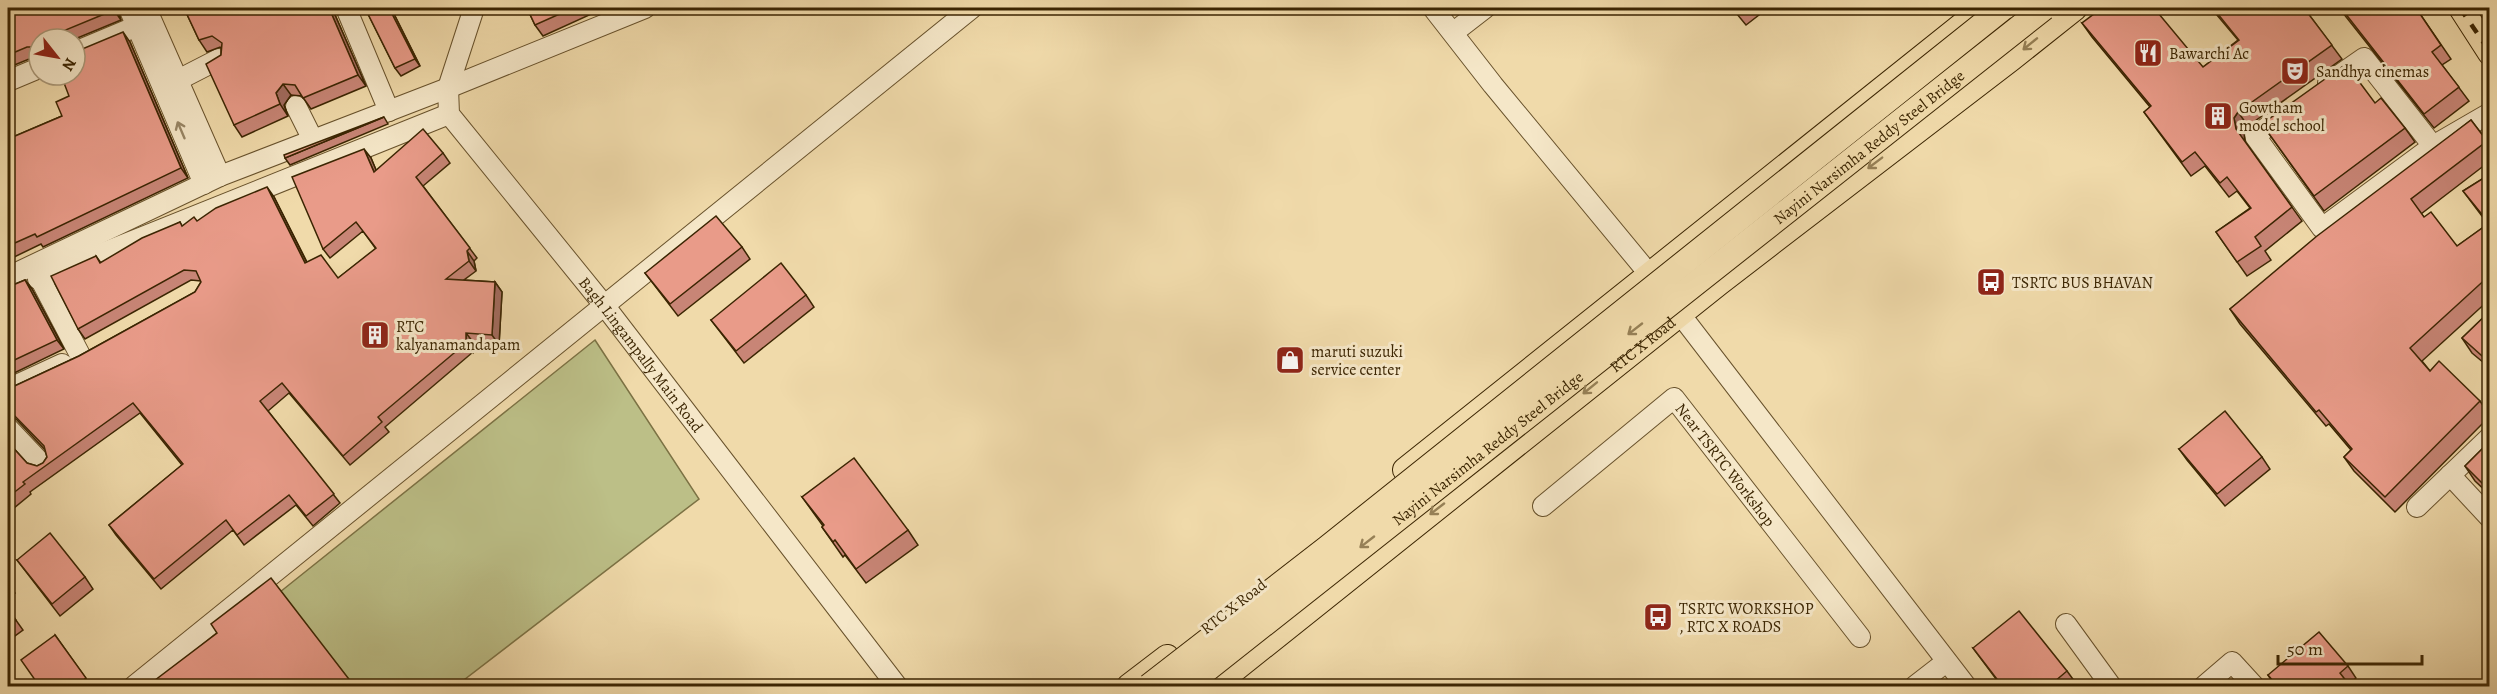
<svg xmlns="http://www.w3.org/2000/svg" width="2497" height="694" font-family="Alegreya,serif">
<style>
.green{fill:#bcbf87;stroke:#7c7244;stroke-width:1.5}
.lines{fill:none;stroke-linecap:round;stroke-linejoin:round}
.minor-casing{stroke:#68522c;stroke-width:22}
.major-casing{stroke:#3b2502;stroke-width:26}
.minor{stroke:#f5e7c8;stroke-width:20}
.major{stroke:#f0daaa;stroke-width:24}
.rail{stroke:#3b2502;stroke-width:4.5;stroke-dasharray:10 10;stroke-linecap:butt}
.major-bridge-casing{stroke:#3b2502;stroke-width:26;stroke-linecap:butt}
.major-bridge{stroke:#f0daaa;stroke-width:24}
.wall{fill:#c88576;stroke:#3b2502;stroke-width:1.5}
.shaded-wall{fill:#a36c60;stroke:#3b2502;stroke-width:1.5}
.building{fill:#e99b89;stroke:#3b2502;stroke-width:1.5}
.oneway{stroke:#968056}
.oneway2{stroke:#988665}
.labels{text-anchor:middle;stroke-width:6;stroke-linejoin:round;paint-order:stroke}
.poi-label{font-size:16px;fill:#3b2502;stroke:#f5e7c8;text-anchor:start}
.street-label{font-size:16px;fill:#3b2502;stroke:#f5e7c8}
</style>
<rect width="100%" height="100%" fill="#f0daaa"/>
<filter id="stains"><feTurbulence type="fractalNoise" baseFrequency=".00333" numOctaves="4"/><feColorMatrix values="0 0 0 0 .2 0 0 0 0 .09 0 0 0 0 .02 0 0 0 .5 -.17"/></filter>
<radialGradient id="worn" r=".72"><stop offset=".6" stop-color="#630" stop-opacity="0"/><stop offset="1" stop-color="#630" stop-opacity=".3"/></radialGradient>
<!-- green -->
<polygon class="green" points="595,340 699,499 456,686 354,686 280,592"/>
<g class="lines">
<!-- minor casing -->
<g class="minor-casing">
<g id="minor">
<polyline points="129,8 204,184"/>
<polyline points="146,8 220,176"/>
<polyline points="346,8 389,111"/>
<path id="s1" d="M474,8L448,88L449,114L604,305L897,686"/>
<polyline points="1433,8 1493,85 1650,275 1966,686"/>
<polyline points="1454,32 1485,8"/>
<polyline points="75,52 149,21"/>
<polyline points="178,80 219,59"/>
<polyline points="8,81 39,68"/>
<polyline points="2328,83 2364,58 2433,146"/>
<polyline points="296,106 313,140"/>
<polyline points="2285,114 2255,136 2322,228 2433,146 2490,113"/>
<polyline points="34,267 80,355"/>
<polyline points="8,277 220,176 448,88 645,8"/>
<polyline points="38,279 449,114"/>
<polyline points="8,389 62,364"/>
<polyline points="8,428 42,464"/>
<polyline points="2450,475 2490,518"/>
<path id="s2" d="M1543,506L1674,398L1860,637"/>
<polyline points="2417,507 2490,437"/>
<polyline points="2066,624 2111,686"/>
<polyline points="134,686 972,8"/>
<polyline points="1915,686 1946,662"/>
<polyline points="2204,686 2232,662 2254,686"/>
</g>
</g>
<!-- major casing -->
<g class="major-casing">
<g id="major">
<polyline points="2461,8 2490,53"/>
<polyline points="1405,470 1982,9"/>
<polyline points="1129,686 1167,657"/>
<path id="s3" d="M1214,686L1719,283L2011,59L2075,8"/>
</g>
</g>
<!-- minor -->
<use href="#minor" class="minor"/>
<!-- major -->
<use href="#major" class="major"/>
<!-- rail -->
<g class="rail">
<polyline points="2460,8 2490,52"/>
<polyline points="2481,8 2490,20"/>
</g>
<!-- major-bridge casing -->
<g class="major-bridge-casing">
<g id="major-bridge">
<polyline points="1149,686 1327,548 2003,8"/>
<path id="s4" d="M1186,686L2044,8"/>
</g>
</g>
<!-- major-bridge -->
<use href="#major-bridge" class="major-bridge"/>
</g>
<!-- wall -->
<g class="wall">
<polygon points="8,8 117,8 121,20 75,39 39,39 39,57 34,57 12,66 8,60"/>
<polygon points="184,8 332,8 366,86 311,109 302,96 291,95 284,105 288,116 242,137 234,125 221,55 221,48 220,47 207,52 199,40"/>
<polygon points="365,8 391,8 420,66 401,76 395,68"/>
<polygon points="527,8 596,8 598,11 543,36 535,25"/>
<polygon points="860,8 869,8 863,12"/>
<polygon points="1732,8 1768,8 1746,25"/>
<polygon points="2211,8 2304,8 2342,59 2248,126 2244,132 2245,142 2302,221 2265,251 2271,260 2247,276 2216,232 2250,208 2237,191 2229,197 2205,166 2191,176 2144,112 2150,107 2092,37 2082,23 2203,67 2238,40"/>
<polygon points="2339,8 2416,8 2451,59 2442,65 2469,101 2434,128"/>
<polygon points="130,42 188,178 43,247 41,244 8,260 8,139 62,116 69,96"/>
<polygon points="2375,103 2405,128 2415,142 2324,211 2262,124"/>
<polygon points="384,117 388,124 290,165 285,158"/>
<polygon points="2471,120 2490,145 2490,161 2421,214 2424,217 2457,246 2488,224 2463,191 2490,174 2490,299 2422,361 2430,371 2480,401 2490,416 2395,512 2354,471 2344,457 2351,450 2329,424 2326,426 2240,324 2230,309"/>
<polygon points="443,153 450,163 423,186 477,258 474,261 476,271 464,280 495,282 502,292 499,345 473,342 473,352 385,427 389,432 350,465 289,393 268,411 340,503 313,526 296,505 244,545 233,530 161,589 116,535 109,525 182,465 140,413 30,492 31,494 8,513 8,442 27,463 37,466 43,463 47,457 45,450 17,420 11,416 8,417 8,389 79,356 195,292 201,282 201,281 191,280 85,339 78,329 96,256 101,263 180,222 182,226 274,197 307,262 338,278 376,249 363,231 330,258 323,249 371,158 376,170"/>
<polygon points="742,247 750,259 678,316 645,273"/>
<polygon points="25,280 32,289 64,349 8,376 8,287"/>
<polygon points="806,295 814,307 744,363 711,320"/>
<polygon points="2490,311 2490,368 2472,353 2462,338"/>
<polygon points="2490,441 2490,495 2475,481 2465,466"/>
<polygon points="2179,449 2262,457 2270,469 2225,506 2187,460"/>
<polygon points="802,497 908,530 918,545 866,583 845,555 843,557 822,527 823,526"/>
<polygon points="17,560 85,577 93,589 60,616"/>
<polygon points="8,582 15,593 8,599"/>
<polygon points="8,609 23,630 8,641"/>
<polygon points="55,635 92,687 40,687"/>
<polygon points="1973,648 2067,671 2075,682 2070,687 2002,687"/>
<polygon points="2348,666 2356,678 2348,684 2350,687 2276,687 2268,675"/>
</g>
<!-- shaded-wall -->
<g class="shaded-wall">
<polygon points="113,8 117,8 121,20 114,10"/>
<polygon points="329,8 332,8 366,86 358,75"/>
<polygon points="389,8 391,8 420,66 415,59"/>
<polygon points="63,31 68,39 57,39"/>
<polygon points="123,32 130,42 188,178 181,168"/>
<polygon points="283,84 291,95 284,105 288,116 280,104 276,93"/>
<polygon points="2238,112 2248,126 2244,132 2245,143 2236,129 2234,118"/>
<polygon points="364,149 371,158 381,182 374,172"/>
<polygon points="267,187 274,197 312,273 305,263"/>
<polygon points="467,251 474,261 476,271 469,261"/>
<polygon points="25,280 32,289 64,349 57,340"/>
<polygon points="495,282 502,292 499,345 492,335"/>
<polygon points="466,333 473,342 473,352 466,343"/>
</g>
<!-- building -->
<g class="building">
<polygon points="8,8 113,8 114,10 63,31 57,39 39,39 39,46 37,47 27,47 8,55"/>
<polygon points="184,8 329,8 358,75 303,98 295,85 283,84 276,93 280,104 234,125 206,64 221,55 222,43 212,36 199,40"/>
<polygon points="365,8 389,8 415,59 395,68"/>
<polygon points="527,8 573,8 535,25"/>
<polygon points="1733,8 1746,8 1738,14"/>
<polygon points="2102,8 2154,8 2203,67 2239,40 2213,8 2304,8 2332,45 2238,112 2234,118 2236,129 2292,207 2255,237 2261,246 2237,262 2216,232 2251,208 2227,177 2220,183 2195,152 2182,162 2144,112 2151,106 2082,23"/>
<polygon points="2341,8 2416,8 2441,45 2432,52 2459,87 2424,114"/>
<polygon points="123,32 181,168 37,237 35,234 8,246 8,139 62,116 56,102 69,96 61,75 75,75 75,52"/>
<polygon points="2346,64 2375,103 2381,98 2405,128 2314,196 2262,124"/>
<polygon points="384,117 285,158 284,155"/>
<polygon points="2471,120 2487,141 2411,199 2424,217 2431,212 2457,246 2489,223 2463,191 2490,174 2490,275 2410,348 2430,371 2439,361 2480,401 2385,497 2344,457 2352,449 2319,410 2316,412 2230,309 2317,236"/>
<polygon points="423,129 443,153 416,177 470,248 467,251 469,261 446,279 495,282 492,335 466,333 466,343 378,417 382,422 343,456 282,383 260,401 334,494 306,516 289,495 237,535 226,520 154,579 109,525 183,464 133,403 23,482 25,484 8,497 8,442 27,463 37,466 43,463 47,457 44,446 8,409 8,389 79,356 195,292 201,282 196,271 184,270 78,329 51,276 96,256 100,263 142,238 180,222 182,226 194,217 197,221 216,208 267,187 305,263 321,255 338,278 376,248 356,222 323,249 292,177 364,149 374,172"/>
<polygon points="716,216 742,247 670,304 645,273"/>
<polygon points="781,263 806,295 736,351 711,320"/>
<polygon points="25,280 57,340 8,363 8,287"/>
<polygon points="2490,311 2490,363 2462,338"/>
<polygon points="2225,411 2262,457 2217,494 2179,449"/>
<polygon points="2490,441 2490,491 2465,466"/>
<polygon points="854,458 908,530 856,569 835,540 833,542 822,527 824,525 802,497"/>
<polygon points="50,533 85,577 52,604 17,560"/>
<polygon points="271,578 355,687 146,687 217,633 211,624"/>
<polygon points="8,609 16,620 8,626"/>
<polygon points="2019,611 2067,671 2048,687 2003,687 1973,648"/>
<polygon points="2319,632 2348,666 2340,673 2347,682 2342,687 2278,687 2268,675"/>
<polygon points="55,635 86,678 74,687 40,687 21,660"/>
</g>
<!-- one-way arrows -->
<defs><path id="oneway-shaft" d="M-6 0H5M1.5-3L5.5 0L1.5 3" fill="none" stroke-width="1.6" stroke-linecap="round" stroke-linejoin="round" transform="scale(1.5)"/></defs>
<g class="oneway">
<use href="#oneway-shaft" transform="translate(2030 44) rotate(141)"/>
<use href="#oneway-shaft" transform="translate(1875 163) rotate(143)"/>
<use href="#oneway-shaft" transform="translate(1635 329) rotate(142)"/>
<use href="#oneway-shaft" transform="translate(1590 388) rotate(141)"/>
<use href="#oneway-shaft" transform="translate(1437 509) rotate(142)"/>
<use href="#oneway-shaft" transform="translate(1367 542) rotate(142)"/>
</g>
<use class="oneway2" href="#oneway-shaft" transform="translate(181 130) rotate(-113)"/>
<!-- icons -->
<defs>
<g id="restaurant-square" transform="scale(1.5)"><rect x="-9" y="-9" width="18" height="18" rx="4" fill="#8f2418" stroke="#f5e7c8"/><path d="M-5-6h1v4h1v-4h1v4h1v-4h1v5L-1.5 .5V6h-2V.5L-5-1ZM5-6V6H3V1.5H1.5Q1.5-4 5-6Z" fill="#fff"/></g>
<g id="theatre-square" transform="scale(1.5)"><rect x="-9" y="-9" width="18" height="18" rx="4" fill="#8f2418" stroke="#f5e7c8"/><path d="M-5-5.5Q0-4 5-5.5V0Q5 5 0 6Q-5 5-5 0ZM-3.3-2.5H-1v1.5H-3.3ZM1-2.5H3.3v1.5H1ZM-2.8 1Q0 5.5 2.8 1Z" fill="#fff"/></g>
<g id="building-square" transform="scale(1.5)"><rect x="-9" y="-9" width="18" height="18" rx="4" fill="#8f2418" stroke="#f5e7c8"/><path d="M-4-6H4V6H1V3H-1V6H-4ZM-2.5-4.3h1.7v1.8h-1.7ZM.8-4.3h1.7v1.8H.8ZM-2.5-1h1.7V.8h-1.7ZM.8-1h1.7V.8H.8Z" fill="#fff"/></g>
<g id="bus-square" transform="scale(1.5)"><rect x="-9" y="-9" width="18" height="18" rx="4" fill="#8f2418" stroke="#f5e7c8"/><path d="M-5-6H5V4H4V6H2V4H-2V6H-4V4H-5ZM-3.5-4V0h7V-4ZM-3.5 1.2v1.5H-2V1.2ZM2 1.2v1.5H3.5V1.2Z" fill="#fff"/></g>
<g id="shop-square" transform="scale(1.5)"><rect x="-9" y="-9" width="18" height="18" rx="4" fill="#8f2418" stroke="#f5e7c8"/><path d="M-5-2.5h2.3a2.7 3.5 0 0 1 5.4 0H5L5.5 6h-11ZM-1.5-2.5h3a1.5 2.3 0 0 0-3 0Z" fill="#fff"/></g>
</defs>
<g fill-rule="evenodd">
<use href="#restaurant-square" x="2148" y="53"/>
<use href="#theatre-square" x="2295" y="71"/>
<use href="#building-square" x="2218" y="116"/>
<use href="#bus-square" x="1991" y="282"/>
<use href="#building-square" x="375" y="335"/>
<use href="#shop-square" x="1290" y="360"/>
<use href="#bus-square" x="1658" y="617"/>
</g>
<g class="labels">
<!-- poi labels -->
<g class="poi-label">
<text x="2169" y="59">Bawarchi Ac</text>
<text x="2316" y="77">Sandhya cinemas</text>
<text x="2239" y="113">Gowtham<tspan x="2239" dy="18">model school</tspan></text>
<text x="2012" y="288">TSRTC BUS BHAVAN</text>
<text x="396" y="332">RTC<tspan x="396" dy="18">kalyanamandapam</tspan></text>
<text x="1311" y="357">maruti suzuki<tspan x="1311" dy="18">service center</tspan></text>
<text x="1679" y="614">TSRTC WORKSHOP<tspan x="1679" dy="18">, RTC X ROADS</tspan></text>
</g>
<!-- street labels -->
<g class="street-label">
<text dy="6" stroke="none"><textPath href="#s4" startOffset="870">Nayini Narsimha Reddy Steel Bridge</textPath></text>
<text dy="6" stroke="none"><textPath href="#s3" startOffset="548">RTC X Road</textPath></text>
<text dy="6" stroke="none"><textPath href="#s1" startOffset="418">Bagh Lingampally Main Road</textPath></text>
<text dy="6" stroke="none"><textPath href="#s4" startOffset="384">Nayini Narsimha Reddy Steel Bridge</textPath></text>
<text dy="6" stroke="none"><textPath href="#s2" startOffset="254">Near TSRTC Workshop</textPath></text>
<text transform="translate(1233 606) rotate(-38)" y="6">RTC X Road</text>
</g>
</g>
<!-- margin -->
<rect width="2497" height="694" fill="none" stroke="#f0daaa" stroke-width="30"/>
<rect x="9" y="9" width="2479" height="676" fill="none" stroke="#3b2502" stroke-width="3"/>
<rect x="15" y="15" width="2467" height="664" fill="none" stroke="#3b2502" stroke-width="1.5"/>
<!-- north arrow -->
<g transform="translate(57 57) rotate(121)"><circle r="28" fill="#f5e7c8" stroke="#ab9979" stroke-width="1.5"/>
<path d="M0-4.5L10 22L0 15L-10 22Z" fill="#8f2418"/>
<text y="-9" font-size="16" font-weight="bold" text-anchor="middle" fill="#3b2502">N</text>
</g>
<!-- scale -->
<path d="M2278 655v9h144v-9" fill="none" stroke="#3b2502" stroke-width="3"/>
<text x="2287" y="655" font-size="18" fill="#3b2502" stroke="#f5e7c8" stroke-width="4.5" paint-order="stroke">50 m</text>
<rect width="100%" height="100%" filter="url(#stains)"/>
<rect width="100%" height="100%" fill="url(#worn)"/>
</svg>
